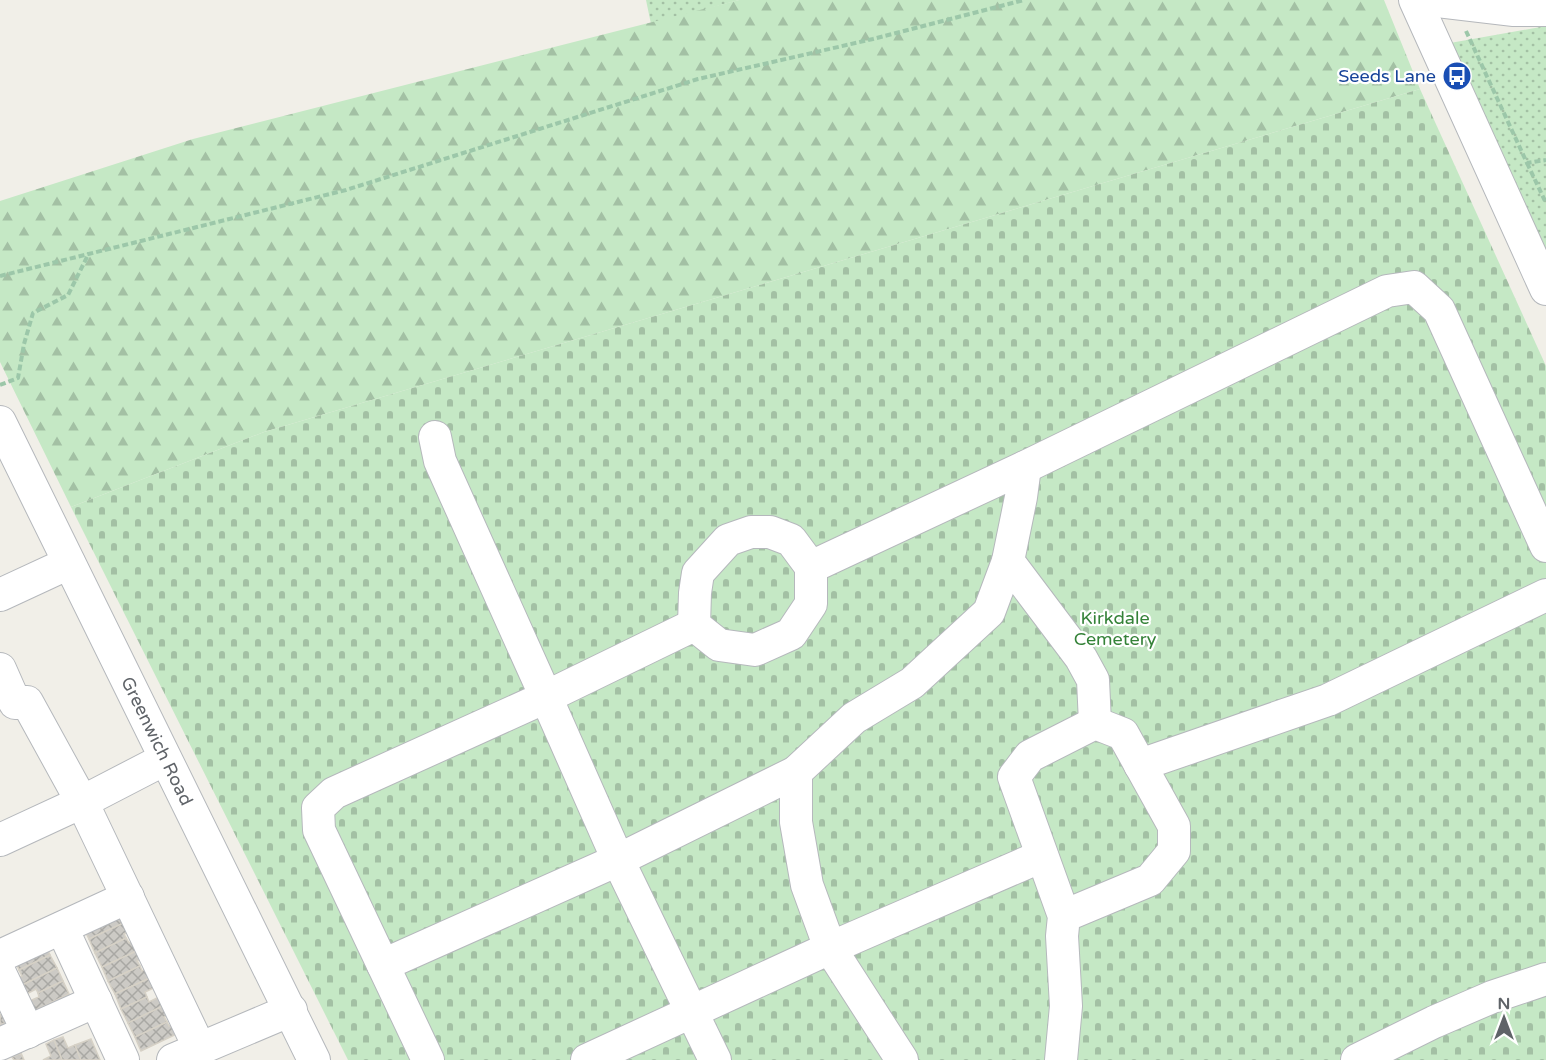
<svg xmlns="http://www.w3.org/2000/svg" width="1546" height="1060" font-family="'Varela Round',sans-serif">
<style>
.green{fill:url(#green-dots)}
.forest{fill:url(#forest-firs)}
.cemetery{fill:url(#cemetery-stones)}
.building{fill:url(#building-cross-hatch);stroke:#d6d1c6;stroke-width:1.5}
.lines{fill:none;stroke-linecap:round;stroke-linejoin:round}
.minor-casing{stroke:#b5b8bc;stroke-width:34}
.path{stroke:#9cc7a9;stroke-width:4;stroke-dasharray:6 3;stroke-linecap:butt}
.minor{stroke:#fff;stroke-width:32}
.labels{text-anchor:middle;stroke-width:4.5;stroke-linejoin:round;paint-order:stroke}
.transit-label{font-size:18px;fill:#164399;stroke:#fff;text-anchor:end}
.park-label{font-size:18px;fill:#348238;stroke:#fff}
.street-label{font-size:18px;fill:#5f6368;stroke:#fff}
</style>
<defs>
<pattern id="green-dots" width="8" height="8" patternUnits="userSpaceOnUse" patternTransform="scale(1.5)"><rect width="8" height="8" fill="#c5e8c5"/><path d="M2 2h.1M6 6h.1" fill="none" stroke="#a3c0a4" stroke-width="1.8" stroke-linecap="round"/></pattern>
<pattern id="forest-firs" width="22" height="20" patternUnits="userSpaceOnUse" patternTransform="scale(1.5)"><rect width="22" height="20" fill="#c5e8c5"/><path d="M5 1l3.5 6h-7zM16 11l3.5 6h-7z" fill="#a3c0a4"/></pattern>
<pattern id="cemetery-stones" width="16" height="16" patternUnits="userSpaceOnUse" patternTransform="scale(1.5)"><rect width="16" height="16" fill="#c5e8c5"/><path d="M2 7V4a2 2 0 0 1 4 0v3zM10 15v-3a2 2 0 0 1 4 0v3z" fill="#a3c0a4"/></pattern>
<pattern id="building-cross-hatch" width="8" height="8" patternUnits="userSpaceOnUse" patternTransform="scale(1.5)"><rect width="8" height="8" fill="#cccac5"/><path d="M0 0l8 8M0 8l8-8" fill="none" stroke="#a9a8a4"/></pattern>
</defs>
<rect width="100%" height="100%" fill="#f1efe8"/>
<!-- green -->
<g class="green">
<polygon points="646,0 739,0 651,24"/>
<polygon points="1546,26 1546,251 1450,43"/>
</g>
<!-- forest -->
<polygon class="forest" points="739,0 1384,0 1420,89 264,432 71,507 0,362 0,201 193,139"/>
<!-- cemetery -->
<polygon class="cemetery" points="1420,89 1546,366 1546,1060 348,1060 71,507 264,432"/>
<!-- building -->
<g class="building">
<polygon points="125,911 130,920 89,939 82,925"/>
<polygon points="132,919 136,929 124,934 126,938 95,953 89,939"/>
<polygon points="126,938 129,943 138,938 143,948 102,967 95,953"/>
<polygon points="44,942 50,955 19,970 17,965"/>
<polygon points="143,948 147,957 137,961 140,966 108,981 102,967"/>
<polygon points="50,955 57,968 10,991 7,983 22,976 19,970"/>
<polygon points="140,966 142,971 152,966 156,975 115,994 108,981"/>
<polygon points="57,968 63,981 38,993 36,989 15,1000 10,991"/>
<polygon points="161,973 166,982 145,992 147,997 121,1009 115,994"/>
<polygon points="63,981 69,994 23,1016 18,1006 39,997 38,993"/>
<polygon points="165,994 169,1003 128,1023 121,1009 147,997 149,1002"/>
<polygon points="169,1003 174,1013 164,1017 167,1022 135,1037 128,1023"/>
<polygon points="14,1009 18,1017 0,1025 0,1015"/>
<polygon points="167,1022 169,1026 178,1022 183,1031 141,1051 135,1037"/>
<polygon points="63,1037 68,1048 75,1045 81,1060 62,1060 54,1040"/>
<polygon points="91,1039 100,1060 81,1060 75,1045"/>
<polygon points="54,1040 62,1060 43,1060 51,1056 46,1044"/>
<polygon points="21,1053 24,1060 14,1060 12,1057"/>
</g>
<g class="lines">
<!-- minor casing -->
<g class="minor-casing">
<g id="minor">
<polyline points="1415,0 1546,289"/>
<polyline points="1429,0 1514,10 1546,10"/>
<polyline points="0,422 314,1060"/>
<polyline points="1025,467 1387,291 1414,287 1439,310 1546,546"/>
<polyline points="1008,561 1081,658 1093,680 1095,723"/>
<polyline points="0,595 69,563"/>
<polyline points="694,625 695,593 698,573 728,540 751,532 770,532 791,540 811,567"/>
<polyline points="0,669 15,703 27,702 82,802 200,1049"/>
<polyline points="1140,765 1328,700 1546,595"/>
<polyline points="0,840 82,802 165,759"/>
<polyline points="62,928 123,1060"/>
<polyline points="0,956 128,897"/>
<polyline points="383,965 618,860 796,772"/>
<polyline points="0,973 28,1032"/>
<polyline points="0,1044 96,1001"/>
<polyline points="173,1060 291,1010"/>
<polyline points="428,1060 319,830 318,808 334,793 546,697 440,461 435,437"/>
<polyline points="587,1060 830,948 1042,856"/>
<polyline points="715,1060 618,860 546,697 694,625 719,645 755,650 791,634 811,604 811,567 1025,467 1021,497 1008,561 989,612 912,683 854,718 796,772 796,822 807,885 830,948 902,1060"/>
<polyline points="1061,1060 1066,1006 1062,936 1064,916 1014,777 1030,756 1095,723 1123,734 1174,826 1174,851 1150,880 1064,916"/>
<polyline points="1357,1060 1434,1022 1492,997 1546,979"/>
</g>
</g>
<!-- path -->
<g class="path">
<polyline points="1466,31 1527,163 1546,160"/>
<polyline points="1527,163 1546,203"/>
<polyline points="0,276 346,190 698,79 873,39 1024,0"/>
<polyline points="0,385 18,378 24,344 33,313 68,295 89,253"/>
</g>
<!-- minor -->
<use href="#minor" class="minor"/>
</g>
<!-- icons -->
<defs>
<g id="bus-disc" transform="scale(1.5)"><circle r="9.5" fill="#1a4fb4" stroke="#fff"/><path d="M-5-6H5V4H4V6H2V4H-2V6H-4V4H-5ZM-3.5-4V0h7V-4ZM-3.5 1.2v1.5H-2V1.2ZM2 1.2v1.5H3.5V1.2Z" fill="#fff"/></g>
</defs>
<g fill-rule="evenodd">
<use href="#bus-disc" x="1457" y="76"/>
</g>
<g class="labels">
<!-- transit labels -->
<g class="transit-label">
<text x="1436" y="82">Seeds Lane</text>
</g>
<!-- park labels -->
<g class="park-label">
<text x="1115" y="624">Kirkdale<tspan x="1115" dy="21">Cemetery</tspan></text>
</g>
<!-- street labels -->
<g class="street-label">
<text transform="translate(157 741) rotate(64)" y="6">Greenwich Road</text>
</g>
</g>
<!-- north arrow -->
<g transform="translate(1504 1018)" stroke="#ffffff" stroke-width="4.5" paint-order="stroke">
<path d="M0-4.5L10 22L0 15L-10 22Z" fill="#5f6368"/>
<text y="-9" font-size="16" font-weight="bold" text-anchor="middle" fill="#5f6368">N</text>
</g>
</svg>
